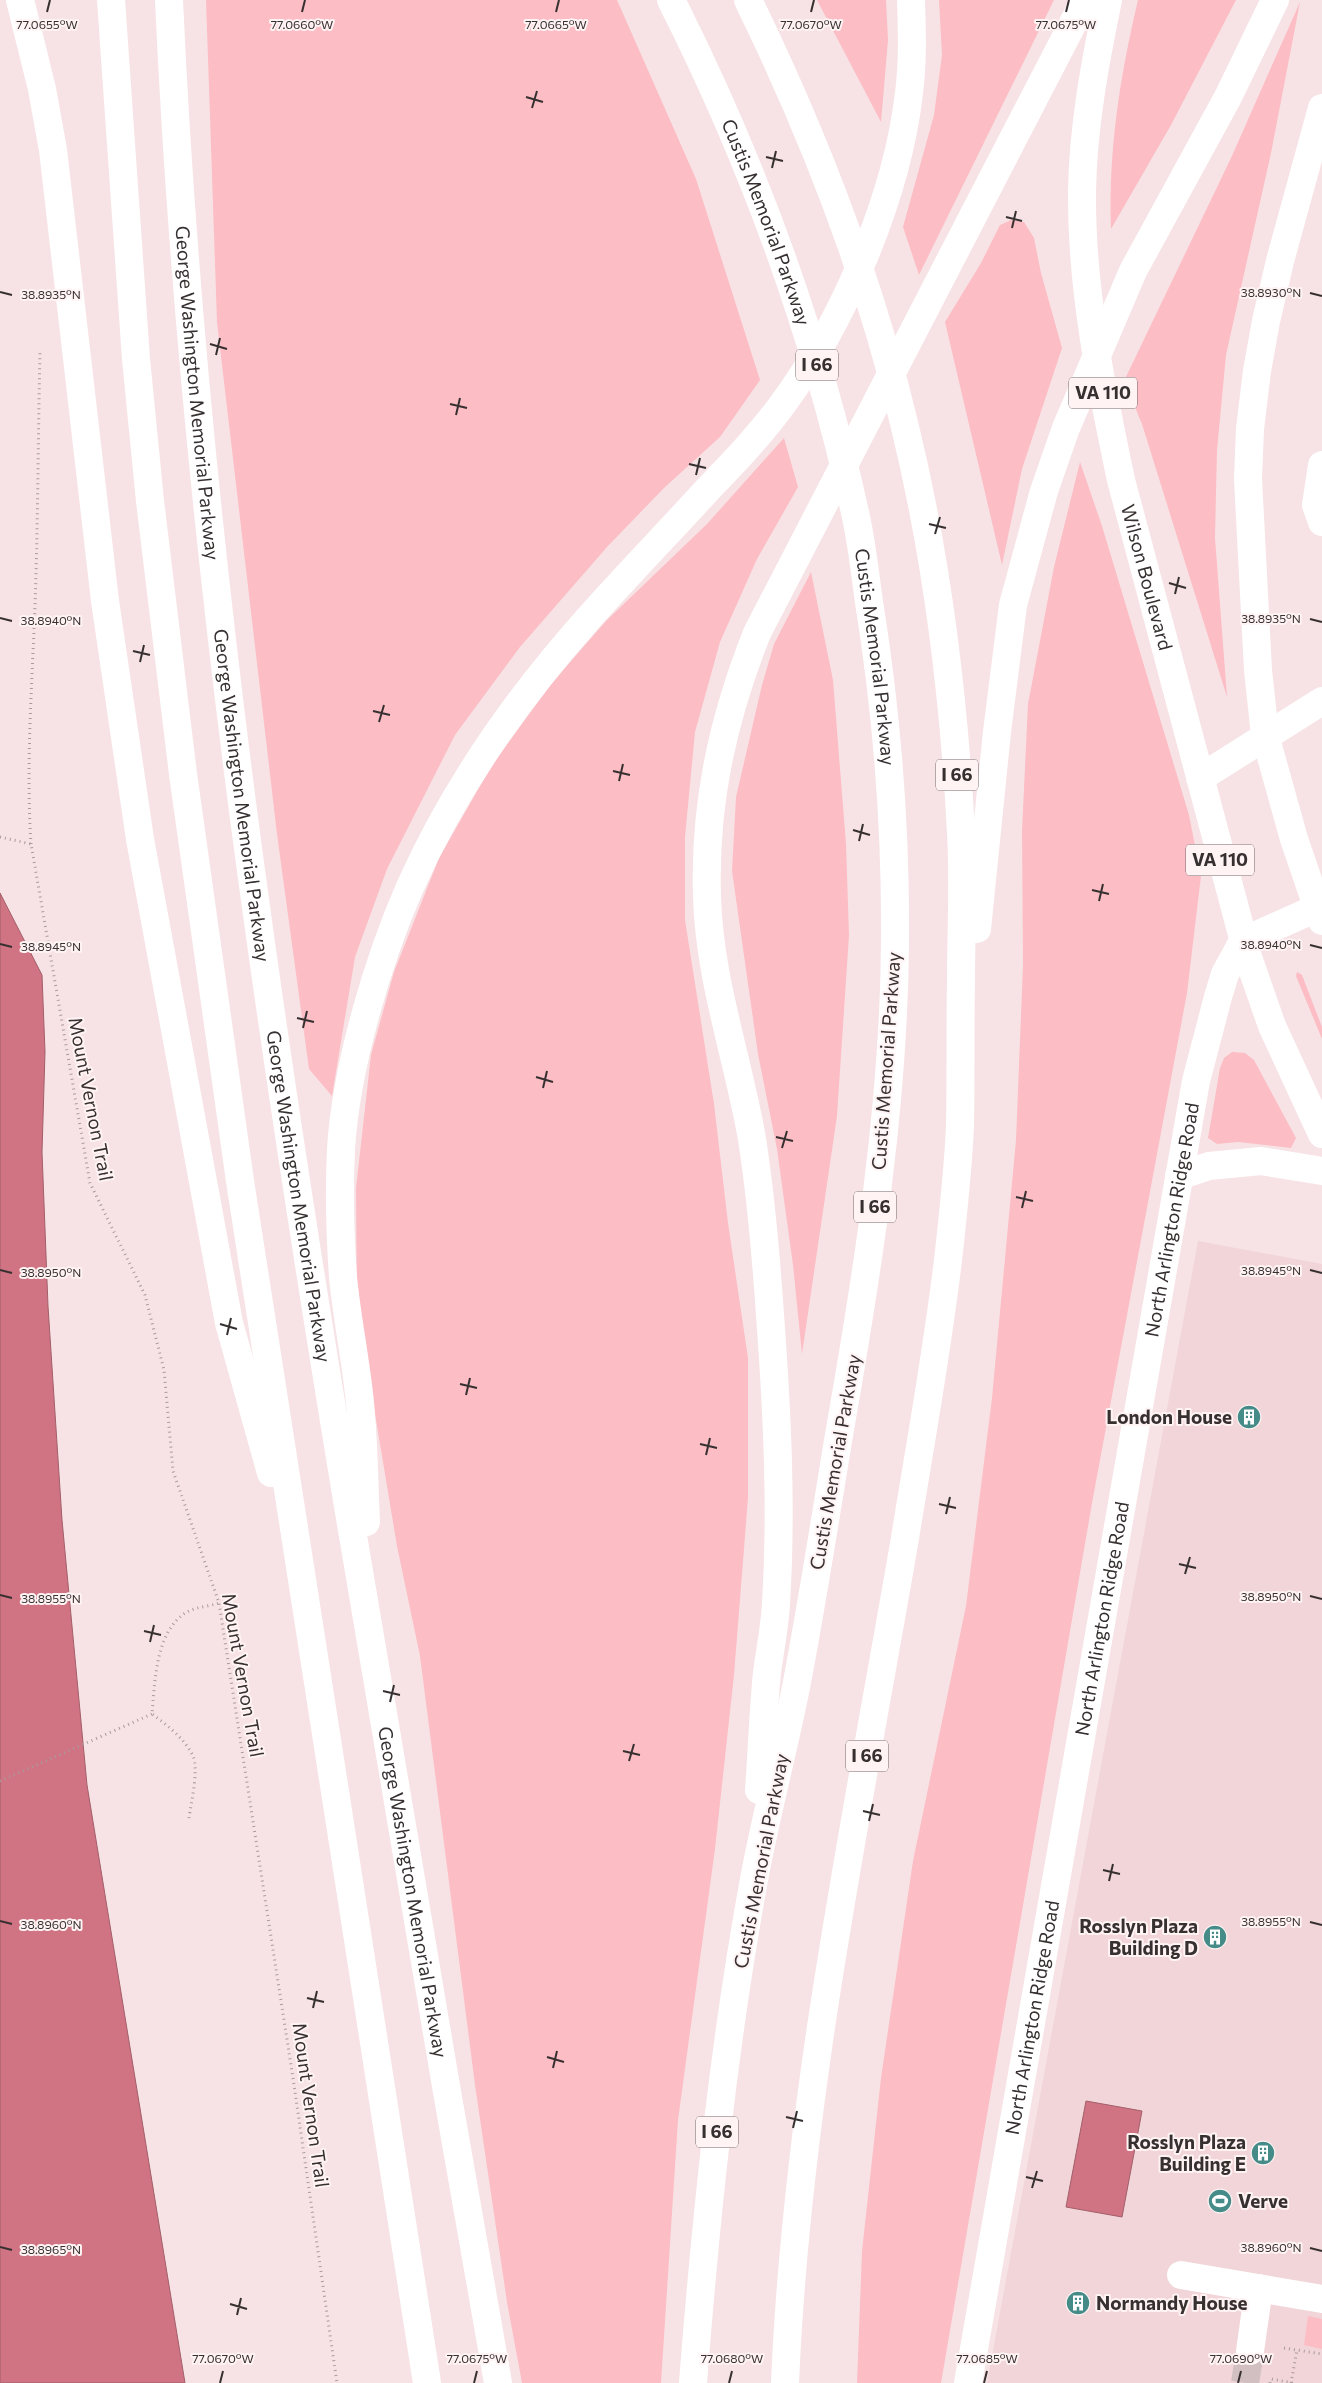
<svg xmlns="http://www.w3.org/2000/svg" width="1322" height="2383" font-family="Commissioner,sans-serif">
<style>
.built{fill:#f1d5d8}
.green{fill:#fcbdc5}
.water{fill:#d07382;stroke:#a25f6a}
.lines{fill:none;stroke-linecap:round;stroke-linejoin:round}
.minor-tunnel{stroke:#d1bfc1;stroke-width:28;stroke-dasharray:28 14;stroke-linecap:butt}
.path{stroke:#a99b9c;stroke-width:3;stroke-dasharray:1 4;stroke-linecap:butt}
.minor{stroke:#fff;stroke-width:28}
.major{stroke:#fff;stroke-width:28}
.highway{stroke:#fff;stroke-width:28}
.ticks{fill:none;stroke:#373031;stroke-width:2}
.labels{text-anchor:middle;stroke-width:4;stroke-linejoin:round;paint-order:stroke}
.shield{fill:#fff3f4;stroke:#736a6c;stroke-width:1}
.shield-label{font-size:18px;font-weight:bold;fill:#373031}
.street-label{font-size:19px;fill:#373031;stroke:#fff3f4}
.poi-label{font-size:19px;font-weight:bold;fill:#373031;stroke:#fff3f4;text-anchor:end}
.ticks-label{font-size:12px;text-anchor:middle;fill:#373031;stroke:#fff3f4;stroke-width:4;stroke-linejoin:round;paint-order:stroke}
</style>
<rect width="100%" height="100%" fill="#f7e3e5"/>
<!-- built -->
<polygon class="built" points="1198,1241 1322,1264 1322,2383 987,2383"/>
<!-- green -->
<g class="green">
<polygon points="206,0 617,0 696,179 760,380 720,437 664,488 607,547 520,647 455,735 387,869 355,957 332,1096 309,1069 277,834 217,322"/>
<polygon points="817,0 886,0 888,40 881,122"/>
<polygon points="939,0 1054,0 919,275 903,227 934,115 942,55"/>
<path d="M1138,0H1236L1171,125L1111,229C1108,151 1120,76 1138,0Z"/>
<polygon points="1300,2 1271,153 1226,355 1217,450 1215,538 1227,697 1142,424 1124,381 1231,158"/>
<polygon points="1011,220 1024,222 1034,238 1041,273 1062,348 1022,469 1002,565 945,322 981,263 1000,225"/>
<polygon points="784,438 798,487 757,559 720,642 695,732 685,837 685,920 714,1104 728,1223 748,1358 748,1498 734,1675 715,1849 678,2120 661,2383 522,2383 507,2302 475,2085 420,1656 397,1546 357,1306 356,1188 371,1055 394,972 439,858 492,765 551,684 606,621 707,524"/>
<polygon points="1080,462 1102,526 1189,815 1201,876 1187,993 1092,1503 941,2383 857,2383 862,2251 881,2078 913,1861 966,1606 992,1398 1016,1140 1023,965 1022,831 1028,704 1054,567"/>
<polygon points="811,572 833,680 846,844 849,935 837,1116 802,1354 793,1265 777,1149 758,1054 732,871 736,797 762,685 774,644"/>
<polygon points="1297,972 1302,975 1322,1027 1322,1039 1296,976"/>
<polygon points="1232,1052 1245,1053 1254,1060 1296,1138 1291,1148 1238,1142 1217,1144 1208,1138 1220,1068 1224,1058"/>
<polygon points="1308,2316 1322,2319 1322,2349 1304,2345"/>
</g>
<!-- water -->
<g class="water">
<polygon points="0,893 42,975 45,1052 42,1152 48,1306 62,1520 87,1785 185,2383 0,2383"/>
<polygon points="1086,2101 1142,2111 1122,2217 1066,2207"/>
</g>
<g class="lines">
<!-- minor-tunnel -->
<polyline class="minor-tunnel" points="1245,2383 1250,2351"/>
<!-- path -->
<g class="path">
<polyline points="0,837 31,844 90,1183 145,1295 164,1370 173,1471 219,1603 293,2078 337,2383"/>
<path d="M31,844C26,765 32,685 35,606C38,521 38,437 40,352"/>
<polyline points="0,1781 152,1714"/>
<path d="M189,1818C191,1803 199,1770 193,1756C185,1739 167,1725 152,1714C155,1683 155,1628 189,1611C198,1607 210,1606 219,1603"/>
<polyline points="1284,2348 1322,2354"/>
<polyline points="1270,2383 1271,2379 1293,2383"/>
<polyline points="1291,2383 1297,2350"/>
</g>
<!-- minor -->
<g class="minor">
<polyline points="1322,465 1316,505 1322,522"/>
<polyline points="1200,778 1322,701"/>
<polyline points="1181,2275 1322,2299"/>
<polyline points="1250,2351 1259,2288"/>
<path id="s1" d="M968,2383L1196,1081L1218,997L1225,974L1243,941L1317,908"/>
</g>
<!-- major -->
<g class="major">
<path id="s2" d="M1108,0C1095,63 1083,127 1082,191C1081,289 1101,385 1121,480L1248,957L1272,1026L1322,1134"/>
<polyline points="1322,108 1280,261 1266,321 1257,371 1250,429 1248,479 1258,670 1265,735 1294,839 1322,921"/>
<polyline points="1179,1176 1209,1166 1261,1161 1322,1171"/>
</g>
<!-- highway -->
<g class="highway">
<polyline points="20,0 42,89 53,150 105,601 140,839 229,1323 271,1473"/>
<polyline points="111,0 136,359 150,501 183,774 240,1181 427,2383"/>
<path id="s3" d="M169,0C192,512 267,1019 351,1524C399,1811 447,2097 498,2383"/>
<path id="s4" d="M671,0C754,164 817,338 856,517C862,545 865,573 869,602C887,714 896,829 895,943C894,1104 868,1270 840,1429C826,1513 813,1598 797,1682C784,1750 765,1817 753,1885C723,2050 706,2216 693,2383"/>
<path d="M748,0C814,135 869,277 904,423C937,557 954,696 961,833C964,882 961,931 961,980C960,1029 961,1078 960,1126C958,1171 953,1216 948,1260C937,1353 920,1445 905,1538C857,1818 797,2099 785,2383"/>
<polyline points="977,929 997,732 1013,605 1044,491 1066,428 1133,271 1228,97 1275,0"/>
<path d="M366,1522C364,1482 364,1442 360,1403C356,1361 347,1319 343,1277C340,1235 339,1191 341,1149C346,1068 377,962 410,887C454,788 516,700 588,619C627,575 669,532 709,488C734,462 760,435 782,405C844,321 897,197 909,93C913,62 912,31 911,0"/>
<path d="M759,1790C762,1751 763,1712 767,1673C770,1649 775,1626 776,1603C782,1507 777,1410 770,1315C766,1256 761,1197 752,1139C738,1058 709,979 707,896C704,803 723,719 757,633L1085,0"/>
</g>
</g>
<!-- ticks -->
<path class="ticks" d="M47,12L50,0M302,12L305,0M556,12L559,0M811,12L814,0M1066,12L1069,0M526,97L543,102M532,108L537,91M766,157L783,161M772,168L776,151M1006,217L1022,221M1012,228L1016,211M0,292L12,295M1310,293L1322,296M210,344L227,349M216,355L220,338M450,404L467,408M456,415L460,398M689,464L706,468M696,475L700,458M929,524L946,528M935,534L940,517M1169,583L1186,588M1175,594L1179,577M0,618L12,621M1310,619L1322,622M133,651L150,655M140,662L144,645M373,711L390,715M379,722L384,705M613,771L630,775M619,781L623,764M853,830L870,835M859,841L863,824M1092,890L1109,894M1099,901L1103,884M0,944L12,947M1310,945L1322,948M297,1018L314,1022M303,1028L307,1011M536,1077L553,1082M543,1088L547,1071M776,1137L793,1141M782,1148L787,1131M1016,1197L1033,1201M1022,1208L1026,1191M0,1270L12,1273M1310,1270L1322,1273M220,1324L237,1329M227,1335L231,1318M460,1384L477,1388M466,1395L470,1378M700,1444L717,1448M706,1455L710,1438M939,1504L956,1508M946,1514L950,1497M1179,1564L1196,1568M1185,1574L1190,1557M0,1595L12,1598M1310,1596L1322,1599M144,1631L161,1635M150,1642L154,1625M383,1691L400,1695M390,1702L394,1685M623,1751L640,1755M629,1761L634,1744M863,1811L880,1815M869,1821L873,1804M1103,1870L1120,1874M1109,1881L1113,1864M0,1921L12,1924M1310,1922L1322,1925M307,1998L324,2002M313,2008L317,1991M547,2057L564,2062M553,2068L557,2051M786,2117L803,2121M793,2128L797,2111M1026,2177L1043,2181M1032,2188L1037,2171M0,2247L12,2250M1310,2248L1322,2251M230,2304L247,2309M237,2315L241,2298M220,2383L223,2371M474,2383L477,2371M729,2383L732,2371M984,2383L987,2371M1238,2383L1241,2371"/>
<!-- icons -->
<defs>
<g id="building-disc" transform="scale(1.25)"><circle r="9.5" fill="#458c88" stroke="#fff3f4"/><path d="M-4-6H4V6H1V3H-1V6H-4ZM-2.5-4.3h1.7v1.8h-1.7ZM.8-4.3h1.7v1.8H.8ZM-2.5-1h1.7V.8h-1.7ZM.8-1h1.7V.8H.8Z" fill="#fff"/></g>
<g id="stadium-disc" transform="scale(1.25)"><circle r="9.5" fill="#458c88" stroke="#fff3f4"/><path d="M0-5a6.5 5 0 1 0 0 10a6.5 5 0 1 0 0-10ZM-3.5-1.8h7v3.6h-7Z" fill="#fff"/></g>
</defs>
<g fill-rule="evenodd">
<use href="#building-disc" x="1249" y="1417"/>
<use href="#building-disc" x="1215" y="1937"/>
<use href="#building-disc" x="1263" y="2153"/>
<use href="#stadium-disc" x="1220" y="2201"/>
<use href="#building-disc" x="1078" y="2303"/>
</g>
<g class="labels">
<!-- shield labels -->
<g class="shield">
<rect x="796" y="349.5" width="42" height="31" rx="4"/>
<rect x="1069" y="377.5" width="68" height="31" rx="4"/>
<rect x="936" y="759.5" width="42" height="31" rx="4"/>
<rect x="1186" y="844.5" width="68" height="31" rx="4"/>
<rect x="854" y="1191.5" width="42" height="31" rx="4"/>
<rect x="846" y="1740.5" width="42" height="31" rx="4"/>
<rect x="696" y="2116.5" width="42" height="31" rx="4"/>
</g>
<g class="shield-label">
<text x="817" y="371">I 66</text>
<text x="1103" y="399">VA 110</text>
<text x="957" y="781">I 66</text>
<text x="1220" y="866">VA 110</text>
<text x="875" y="1213">I 66</text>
<text x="867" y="1762">I 66</text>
<text x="717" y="2138">I 66</text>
</g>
<!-- street labels -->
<g class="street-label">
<text dy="7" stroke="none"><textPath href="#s4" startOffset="242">Custis Memorial Parkway</textPath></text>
<text dy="7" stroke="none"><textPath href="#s3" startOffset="394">George Washington Memorial Parkway</textPath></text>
<text dy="7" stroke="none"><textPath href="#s2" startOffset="586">Wilson Boulevard</textPath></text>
<text dy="7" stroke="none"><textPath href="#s4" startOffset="692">Custis Memorial Parkway</textPath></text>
<text dy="7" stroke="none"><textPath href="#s3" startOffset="799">George Washington Memorial Parkway</textPath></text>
<text transform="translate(886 1061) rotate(-86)" y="7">Custis Memorial Parkway</text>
<text transform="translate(91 1099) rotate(79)" y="7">Mount Vernon Trail</text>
<text dy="7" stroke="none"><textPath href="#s3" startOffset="1204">George Washington Memorial Parkway</textPath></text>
<text dy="7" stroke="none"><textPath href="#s1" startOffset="1181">North Arlington Ridge Road</textPath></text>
<text transform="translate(835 1462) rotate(-80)" y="7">Custis Memorial Parkway</text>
<text dy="7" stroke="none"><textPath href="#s1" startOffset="776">North Arlington Ridge Road</textPath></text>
<text transform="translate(243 1675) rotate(80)" y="7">Mount Vernon Trail</text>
<text transform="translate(761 1861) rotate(-79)" y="7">Custis Memorial Parkway</text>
<text dy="7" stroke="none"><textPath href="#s3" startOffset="1909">George Washington Memorial Parkway</textPath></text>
<text dy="7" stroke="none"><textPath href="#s1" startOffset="371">North Arlington Ridge Road</textPath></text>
<text transform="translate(311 2105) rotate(82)" y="7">Mount Vernon Trail</text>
</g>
<!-- poi labels -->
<g class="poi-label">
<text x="1232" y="1424">London House</text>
<text x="1198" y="1933">Rosslyn Plaza<tspan x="1198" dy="22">Building D</tspan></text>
<text x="1246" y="2149">Rosslyn Plaza<tspan x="1246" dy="22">Building E</tspan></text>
<text x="1238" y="2208" text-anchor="start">Verve</text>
<text x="1096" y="2310" text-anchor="start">Normandy House</text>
</g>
</g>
<g class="ticks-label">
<text x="47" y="29">77.0655°W</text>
<text x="302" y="29">77.0660°W</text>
<text x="556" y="29">77.0665°W</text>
<text x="811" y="29">77.0670°W</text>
<text x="1066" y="29">77.0675°W</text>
<text x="1271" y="297">38.8930°N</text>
<text x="51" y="299">38.8935°N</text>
<text x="1271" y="623">38.8935°N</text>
<text x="51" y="625">38.8940°N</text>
<text x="1271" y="949">38.8940°N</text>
<text x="51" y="951">38.8945°N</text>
<text x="1271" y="1275">38.8945°N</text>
<text x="51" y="1277">38.8950°N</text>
<text x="1271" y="1601">38.8950°N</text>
<text x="51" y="1603">38.8955°N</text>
<text x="1271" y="1926">38.8955°N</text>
<text x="51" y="1929">38.8960°N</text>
<text x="1271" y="2252">38.8960°N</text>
<text x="51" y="2254">38.8965°N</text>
<text x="223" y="2363">77.0670°W</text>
<text x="477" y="2363">77.0675°W</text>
<text x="732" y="2363">77.0680°W</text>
<text x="987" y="2363">77.0685°W</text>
<text x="1241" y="2363">77.0690°W</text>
</g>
</svg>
